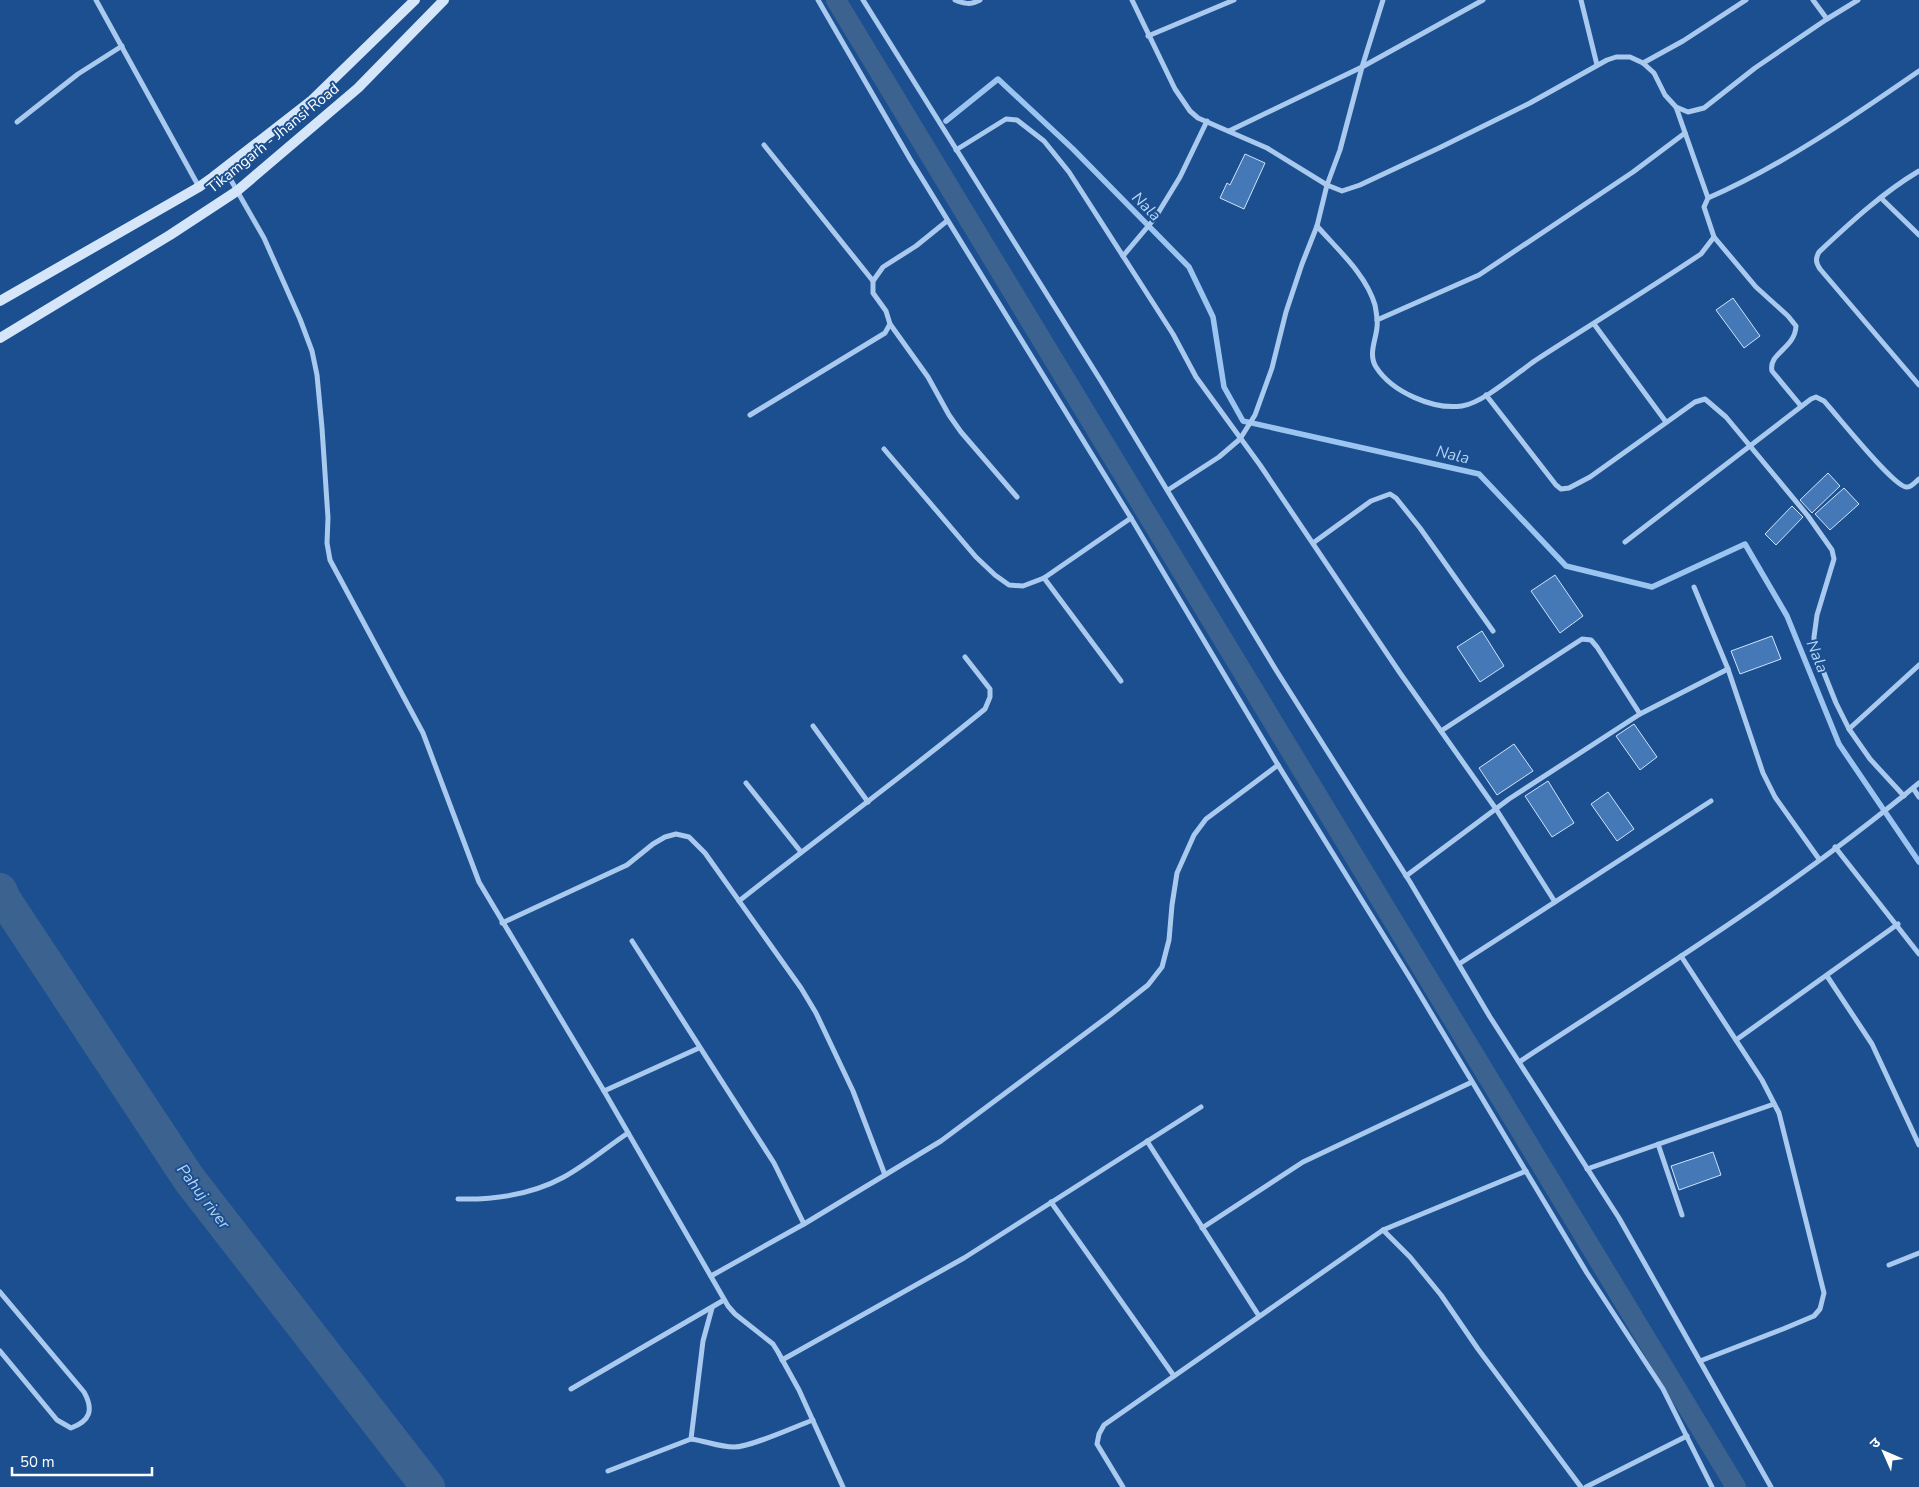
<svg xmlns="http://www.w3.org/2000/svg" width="1919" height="1487" font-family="'Nunito Sans','Noto Sans Devanagari',sans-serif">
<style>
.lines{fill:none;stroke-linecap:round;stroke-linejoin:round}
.stream{stroke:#9cc4f0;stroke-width:5.5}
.canal{stroke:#3c6290;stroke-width:20}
.river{stroke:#3c6290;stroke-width:34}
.building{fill:#4478b7;stroke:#cfe3fa}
.street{stroke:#a9c9ee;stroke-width:5}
.secondary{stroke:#d6e6fa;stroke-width:10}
.labels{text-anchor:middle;stroke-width:4;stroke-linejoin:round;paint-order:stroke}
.street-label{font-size:15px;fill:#fff;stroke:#1b4f8f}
.water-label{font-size:16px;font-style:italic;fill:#b5d3f5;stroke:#1b4f8f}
</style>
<rect width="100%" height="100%" fill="#1b4f8f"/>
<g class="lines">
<!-- stream -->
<polyline class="stream" points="946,121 998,79 1073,149 1189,267 1213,317 1224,387 1243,421 1479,474 1566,566 1652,587 1745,544 1787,616 1839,744 1919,862"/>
<!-- canal -->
<polyline class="canal" points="836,0 1736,1487"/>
<!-- river -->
<polyline class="river" points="0,890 4,899 189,1179 428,1487"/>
</g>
<!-- building -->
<g class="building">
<polygon points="1245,154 1265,163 1244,209 1220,198 1227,183 1230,185"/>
<polygon points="1733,298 1760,336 1744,348 1716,310"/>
<polygon points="1828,473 1840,486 1812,513 1800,500"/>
<polygon points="1844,488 1859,504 1830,530 1815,514"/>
<polygon points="1792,506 1803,517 1776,545 1765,534"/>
<polygon points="1555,575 1583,616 1560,633 1531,591"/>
<polygon points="1482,631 1504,666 1480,682 1457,647"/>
<polygon points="1772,636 1781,659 1740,674 1731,651"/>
<polygon points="1634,724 1657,757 1640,770 1616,736"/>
<polygon points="1514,744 1533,771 1497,795 1479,768"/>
<polygon points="1548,781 1574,823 1552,837 1525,796"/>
<polygon points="1608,792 1634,829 1617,841 1591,804"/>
<polygon points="1713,1152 1721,1175 1679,1190 1671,1166"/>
</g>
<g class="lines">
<!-- street -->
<g class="street">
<polyline points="96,0 199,187"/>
<polyline points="818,0 910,159 1131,518 1278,765 1410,978 1587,1273 1663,1389 1712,1487"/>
<polyline points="863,0 1101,381 1276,670 1410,882 1490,1017 1619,1218 1771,1487"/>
<path d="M955,0C964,4 971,5 980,0"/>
<polyline points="1132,0 1175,89 1190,111 1198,118 1267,148 1327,185 1342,191 1360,185 1439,148 1530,103 1607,60 1616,57 1630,57 1643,63 1654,73 1665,95 1676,107 1708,198"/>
<polyline points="1581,0 1597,65"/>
<polyline points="1813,0 1827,19"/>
<polyline points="1148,36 1234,0"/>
<polyline points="1643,63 1683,41 1746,0"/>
<polyline points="1676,107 1688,112 1704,108 1755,68 1827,19 1858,0"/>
<polyline points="17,122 78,74 122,46"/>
<polyline points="1229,131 1362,67 1483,0"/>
<polyline points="764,145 873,281"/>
<polyline points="956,150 1006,119 1017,120 1044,141 1069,172 1130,267 1173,334 1196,377 1260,465 1400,673 1496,809 1555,902"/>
<polyline points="224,168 264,238 300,319 312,351 317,375 322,428 328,518 327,543 330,560 423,733 479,882 604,1091 728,1306 735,1314 773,1344 778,1352 799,1390 843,1487"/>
<path d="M1919,171C1882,193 1850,223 1819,252C1815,259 1816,263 1820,269L1919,385"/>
<polyline points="1881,198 1919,235"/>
<path d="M1317,226C1337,249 1366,274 1375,305C1376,311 1378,321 1377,327C1376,340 1368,354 1376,367C1392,392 1433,410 1462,406C1483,403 1517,373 1536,360C1590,325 1646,291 1701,254L1714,237L1704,207L1708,198C1780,167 1854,116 1919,71"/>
<path d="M1714,237L1756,287L1788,316L1796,326C1795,349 1768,353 1772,371L1801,406"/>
<polyline points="1123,256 1155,218 1180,177 1207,121"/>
<polyline points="1377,320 1479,275 1633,172 1685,133"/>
<polyline points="890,324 928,377 949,415 961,432 1017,497"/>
<polyline points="1594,324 1666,422"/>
<polyline points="1486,395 1556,485 1561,489 1569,488 1590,477 1695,402 1705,399 1726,417 1808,516 1832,550 1834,559 1817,615 1814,637 1814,648 1836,703 1849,729 1870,759 1904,796"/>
<polyline points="750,415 885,333 890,324 886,311 873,293 873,281 883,267 916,246 947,221"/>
<polyline points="884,449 976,557 995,575 1009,585 1023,586 1044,578 1131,518"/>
<polyline points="1168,490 1219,457 1240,439 1255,415 1272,368 1286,312 1302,264 1317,226 1327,185 1340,150 1362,67 1383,0"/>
<path d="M1625,542L1811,399L1816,397L1824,401C1837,415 1892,485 1906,487C1911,488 1915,482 1919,479"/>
<polyline points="1313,543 1371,501 1390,494 1396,498 1420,528 1493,631"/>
<polyline points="1044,578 1121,681"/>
<polyline points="1694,587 1728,669 1763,773 1775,797 1819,859"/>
<polyline points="813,726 868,802"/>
<polyline points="1849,729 1919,665"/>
<polyline points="1441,731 1582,639 1591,640 1597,647 1640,714"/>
<polyline points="746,783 801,852"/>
<polyline points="1913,788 1919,797"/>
<polyline points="1835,847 1919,954"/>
<polyline points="1406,876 1509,799 1640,714 1728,669"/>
<path d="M739,901C821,836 905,775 985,709L990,697V689L965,657"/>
<polyline points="502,923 627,865 653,844 665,837 676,834 689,837 705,853 801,988 816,1013 853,1091 885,1175"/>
<polyline points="632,941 774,1163 804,1224"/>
<polyline points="1681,956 1762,1080 1779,1113 1824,1293 1820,1309 1814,1316 1783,1329 1700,1361"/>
<polyline points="1459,964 1711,801"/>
<polyline points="1827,976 1872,1044 1919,1145"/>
<polyline points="1736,1040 1898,924"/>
<path d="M1519,1062C1655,973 1794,887 1919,783"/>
<polyline points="604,1091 699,1048"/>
<polyline points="1147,1141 1259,1316"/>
<polyline points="1658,1144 1682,1215"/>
<polyline points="1587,1169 1774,1104"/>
<path d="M458,1199C495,1200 531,1195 564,1177C586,1165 607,1147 628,1133"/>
<polyline points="1051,1202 1174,1376"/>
<polyline points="1202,1228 1303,1162 1472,1082"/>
<polyline points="1383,1230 1410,1257 1441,1295 1478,1349 1581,1487"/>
<polyline points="1889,1265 1919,1253"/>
<polyline points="711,1276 804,1224 941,1141 1110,1015 1148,985 1162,967 1169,940 1172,905 1177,873 1194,835 1206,819 1278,765"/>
<path d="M0,1292L84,1392C94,1410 90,1421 71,1428L57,1420L0,1351"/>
<polyline points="782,1360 964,1258 1201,1107"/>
<polyline points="571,1389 724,1300"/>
<polyline points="691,1439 703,1341 712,1308"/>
<path d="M608,1471L691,1439C706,1441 719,1447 734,1447C751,1447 794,1427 813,1420"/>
<polyline points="1123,1487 1097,1444 1099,1434 1104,1425 1383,1230 1526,1171"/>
<polyline points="1586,1487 1687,1436"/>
</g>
<!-- secondary -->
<g class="secondary">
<polyline points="0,301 199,187 213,177 311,101 415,0"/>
<polyline points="0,338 170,235 237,191 358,88 444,0"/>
</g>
</g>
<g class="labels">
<!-- street labels -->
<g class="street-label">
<text transform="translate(273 138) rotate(-39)" y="5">Tikamgarh - Jhansi Road</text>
</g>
<!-- water labels -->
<g class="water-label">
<text transform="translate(1147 206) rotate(45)" y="6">Nala</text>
<text transform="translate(1453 454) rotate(13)" y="6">Nala</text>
<text transform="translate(1818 656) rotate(68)" y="6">Nala</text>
<text transform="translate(204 1196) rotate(53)" y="6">Pahuj river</text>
</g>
</g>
<!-- north arrow -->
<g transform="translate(1884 1452) rotate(315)" stroke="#1b4f8f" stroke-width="4" paint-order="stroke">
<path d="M0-4L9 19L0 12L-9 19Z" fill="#ffffff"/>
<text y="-8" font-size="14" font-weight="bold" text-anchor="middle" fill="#ffffff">उ</text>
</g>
<!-- scale -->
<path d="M12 1467v8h140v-8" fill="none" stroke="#ffffff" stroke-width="2.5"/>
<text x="20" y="1467" font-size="15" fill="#ffffff" stroke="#1b4f8f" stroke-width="4" paint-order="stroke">50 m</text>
</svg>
